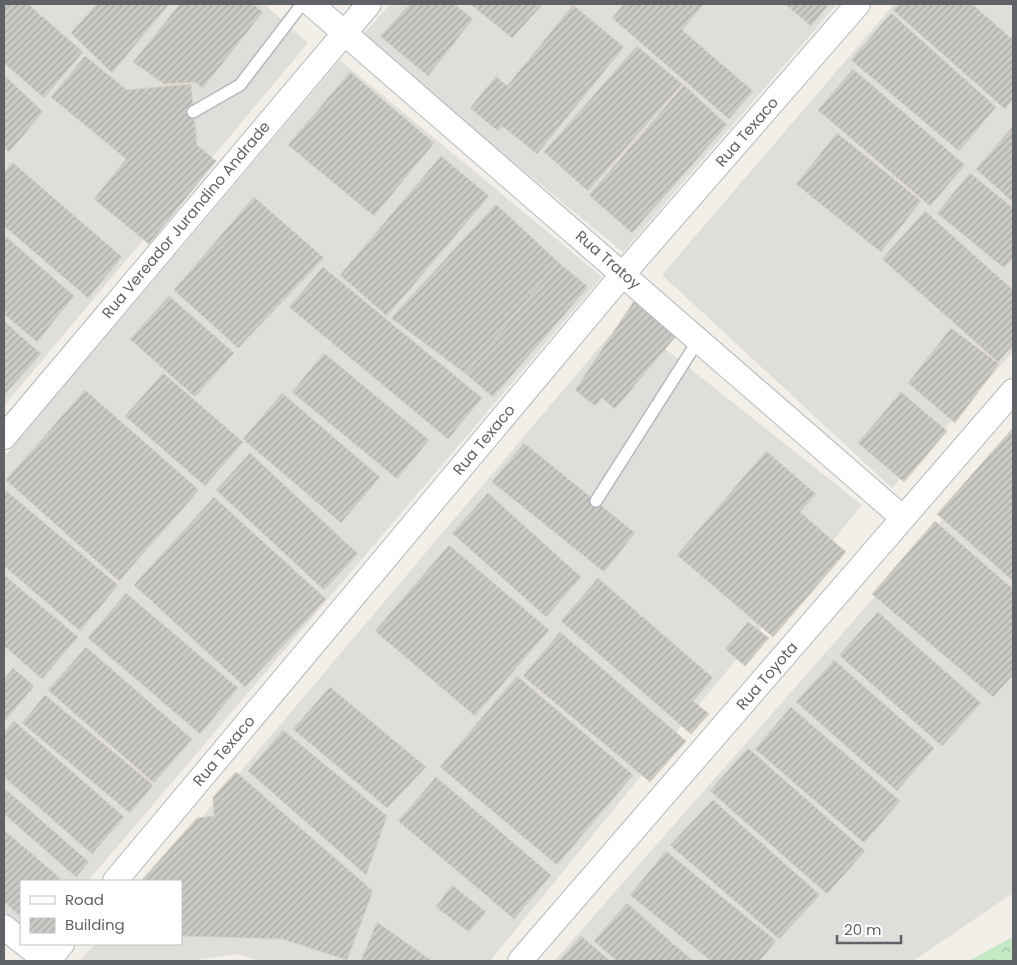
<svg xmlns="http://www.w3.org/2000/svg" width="1017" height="965" font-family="Poppins,sans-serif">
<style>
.industrial{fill:#e0deda}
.forest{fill:url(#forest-crowns)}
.building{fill:url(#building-hatch);stroke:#d6d1c6}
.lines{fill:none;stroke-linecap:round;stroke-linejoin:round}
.service-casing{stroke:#b5b8bc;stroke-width:14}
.minor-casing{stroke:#b5b8bc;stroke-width:26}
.service{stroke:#fff;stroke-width:11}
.minor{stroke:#fff;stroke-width:24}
.labels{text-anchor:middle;stroke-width:4;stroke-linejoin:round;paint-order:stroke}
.street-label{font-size:15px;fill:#5f6368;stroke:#fff}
</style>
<defs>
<pattern id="forest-crowns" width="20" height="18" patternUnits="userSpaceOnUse" patternTransform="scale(1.25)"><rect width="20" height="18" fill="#c5e8c5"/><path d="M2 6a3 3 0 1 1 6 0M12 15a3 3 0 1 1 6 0" fill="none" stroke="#a3c0a4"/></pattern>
<pattern id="building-hatch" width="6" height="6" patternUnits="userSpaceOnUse" patternTransform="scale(1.25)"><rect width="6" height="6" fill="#cccac5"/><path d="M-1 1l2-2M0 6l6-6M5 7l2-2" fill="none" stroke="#a9a8a4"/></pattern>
</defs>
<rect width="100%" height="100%" fill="#f1efe8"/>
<!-- industrial -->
<g class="industrial">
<polygon points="4,4 264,4 308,43 4,406"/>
<polygon points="390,4 837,4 623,252 361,37"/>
<polygon points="894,4 1013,4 1013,352 892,488 662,275"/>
<polygon points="340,60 602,277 88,881 21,881 21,936 4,920 4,457"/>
<polygon points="625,317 862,505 490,961 261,961 238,954 187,961 80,961 95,944 181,944 181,881 148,881"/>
<polygon points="1013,440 1013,893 913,961 554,961"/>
</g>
<!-- forest -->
<polygon class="forest" points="1013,937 1013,961 968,961"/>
<!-- building -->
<g class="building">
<polygon points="4,4 28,4 83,52 44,98 4,63"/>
<polygon points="97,4 169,4 112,73 71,33"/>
<polygon points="180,4 253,4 263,12 203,88 195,82 164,84 133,62"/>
<polygon points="410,4 454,4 473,19 428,76 380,36"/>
<polygon points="470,4 543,4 512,38"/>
<polygon points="624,4 704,4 682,30 753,91 729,119 612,18"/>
<polygon points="785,4 829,4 811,26"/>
<polygon points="899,4 972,4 1013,40 1013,100 1005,109 893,10"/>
<polygon points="573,5 624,47 537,154 502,126 498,131 470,108 496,76 507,86"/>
<polygon points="891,13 996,107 959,151 851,60"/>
<polygon points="637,46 682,84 588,191 544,152"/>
<polygon points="85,56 127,90 191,84 197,145 216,161 149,244 94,199 126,159 51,97"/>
<polygon points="853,69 965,165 930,206 818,110"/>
<polygon points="350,72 434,143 374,216 288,145"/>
<polygon points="4,75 43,112 9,152 4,147"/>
<polygon points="684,85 727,125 632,233 589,195"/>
<polygon points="1013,126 1013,202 976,169"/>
<polygon points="837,133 921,201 881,252 796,184"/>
<polygon points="441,156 489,196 387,316 340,275"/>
<polygon points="12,162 122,257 88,298 4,226 4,172"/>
<polygon points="970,173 1013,208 1013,258 1004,268 937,213"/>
<polygon points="254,197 324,258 238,348 174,290"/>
<polygon points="496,204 558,262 466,374 391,318"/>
<polygon points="925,211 1013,290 1013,345 998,362 882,259"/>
<polygon points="4,235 74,296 37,342 4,314"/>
<polygon points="558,262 588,287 493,397 466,374"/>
<polygon points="323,267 482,398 448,439 289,307"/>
<polygon points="169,296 234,353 195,397 130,339"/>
<polygon points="634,301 676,336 615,409 602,398 595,406 575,390"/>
<polygon points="4,321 41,354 4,395"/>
<polygon points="951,328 999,364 955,423 908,383"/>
<polygon points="324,353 429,440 397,479 292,392"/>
<polygon points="163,373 243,442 205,486 125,416"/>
<polygon points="85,390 199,490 119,581 6,480"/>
<polygon points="901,392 947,431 904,482 858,443"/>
<polygon points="282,393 380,477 341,523 243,439"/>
<polygon points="1013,428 1013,581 937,514"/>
<polygon points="524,443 635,533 604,572 492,482"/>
<polygon points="766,451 816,494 800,512 846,552 773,637 677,555"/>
<polygon points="250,453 358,554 324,590 216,490"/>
<polygon points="4,489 118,585 80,631 4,566"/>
<polygon points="488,493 581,577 546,617 452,533"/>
<polygon points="214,497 326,599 245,687 134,585"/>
<polygon points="935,521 1013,589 1013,675 993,697 872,594"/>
<polygon points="449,545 549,630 475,716 375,631"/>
<polygon points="4,575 78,637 42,679 4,646"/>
<polygon points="598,578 713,678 693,701 709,714 691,734 561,621"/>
<polygon points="126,593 238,688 200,734 88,638"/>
<polygon points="878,612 981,703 942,746 839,655"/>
<polygon points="748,622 769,638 745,666 725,649"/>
<polygon points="560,632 686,741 650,782 523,676"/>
<polygon points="86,647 192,739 154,783 48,690"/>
<polygon points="834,660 934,748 897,791 796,702"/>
<polygon points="13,668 34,686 4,722 4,679"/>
<polygon points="517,676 633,775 557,865 440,767"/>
<polygon points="330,687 426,767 387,808 293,729"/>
<polygon points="45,695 153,785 130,813 22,723"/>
<polygon points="791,707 900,801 864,843 755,749"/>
<polygon points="14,721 124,817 92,854 4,777 4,732"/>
<polygon points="283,730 387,816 366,875 248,771"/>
<polygon points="748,748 865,851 827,894 710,791"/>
<polygon points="236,772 373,891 347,960 283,939 181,936 181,881 141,881 197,818 214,816 213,797"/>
<polygon points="436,777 551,875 514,919 398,821"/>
<polygon points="4,788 89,862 76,877 4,814"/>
<polygon points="713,800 820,895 779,939 670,845"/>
<polygon points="4,830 60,878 57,881 21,881 21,917 4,902"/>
<polygon points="666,851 776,941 759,961 711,961 630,895"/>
<polygon points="452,885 486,912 469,932 436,907"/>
<polygon points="627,903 693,961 617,961 594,941"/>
<polygon points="377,922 432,961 361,961"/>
<polygon points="581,936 610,961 559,961"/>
</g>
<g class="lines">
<!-- service casing -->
<g class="service-casing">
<g id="service">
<polyline points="193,112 240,85 302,4"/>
<polyline points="596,501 699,339"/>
</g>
</g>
<!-- minor casing -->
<g class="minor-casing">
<g id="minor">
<polyline points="311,4 903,518"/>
<polyline points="4,437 369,4"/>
<polyline points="115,881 623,274 858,4"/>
<polyline points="4,927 21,941"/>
<polyline points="25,944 47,961"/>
<polyline points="48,961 62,944"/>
<polyline points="520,961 1013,391"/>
</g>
</g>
<!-- service -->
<use href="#service" class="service"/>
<!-- minor -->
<use href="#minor" class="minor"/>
</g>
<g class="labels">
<!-- street labels -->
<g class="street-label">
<text transform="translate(747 132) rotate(-49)" y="5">Rua Texaco</text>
<text transform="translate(186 220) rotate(-50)" y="5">Rua Vereador Jurandino Andrade</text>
<text transform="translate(608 260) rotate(41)" y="5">Rua Tratoy</text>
<text transform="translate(484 440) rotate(-50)" y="5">Rua Texaco</text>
<text transform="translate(767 676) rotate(-49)" y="5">Rua Toyota</text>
<text transform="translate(224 751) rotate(-50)" y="5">Rua Texaco</text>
</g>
</g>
<!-- border -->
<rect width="1017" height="965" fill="none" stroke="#5f6368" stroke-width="10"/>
<!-- legend -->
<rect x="20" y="880" width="162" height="65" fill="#ffffff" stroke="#bfc1c3"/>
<rect x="30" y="896" width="25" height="8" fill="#ffffff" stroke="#bfc1c3"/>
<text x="65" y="905" font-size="15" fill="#5f6368">Road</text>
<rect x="30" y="918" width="25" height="15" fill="url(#building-hatch)" stroke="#bfc1c3"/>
<text x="65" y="930" font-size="15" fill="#5f6368">Building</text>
<!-- scale -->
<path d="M837 935v8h64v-8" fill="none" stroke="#5f6368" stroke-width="2.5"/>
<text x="844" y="935" font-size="15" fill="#5f6368" stroke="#ffffff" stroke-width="4" paint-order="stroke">20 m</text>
</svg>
